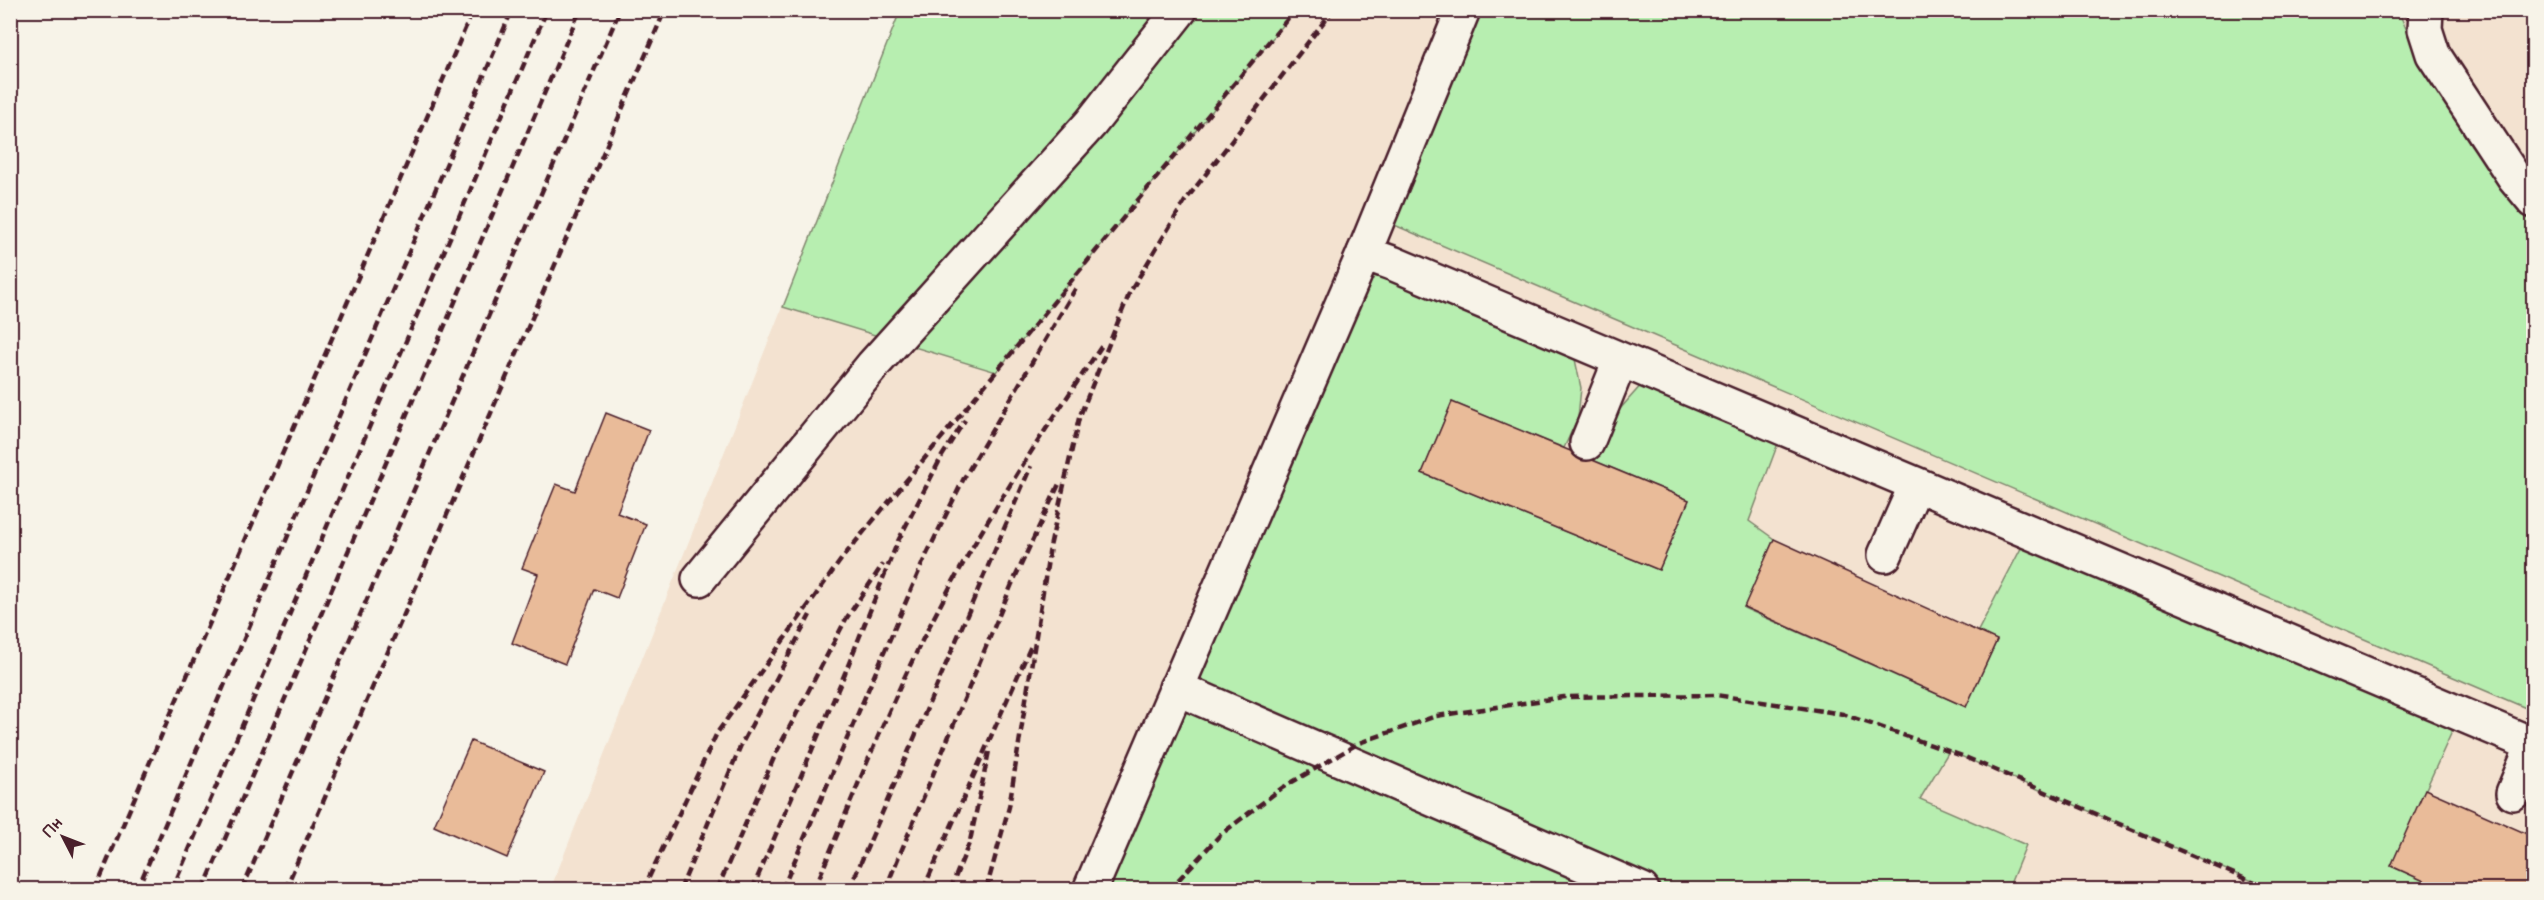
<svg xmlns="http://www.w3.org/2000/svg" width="2544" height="900" font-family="'Balsamiq Sans',sans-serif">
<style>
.built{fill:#f3e2d0}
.green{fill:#b7eeb0;stroke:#80866e;stroke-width:1.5}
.building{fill:#e9bb99;stroke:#4a1f2b;stroke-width:1.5}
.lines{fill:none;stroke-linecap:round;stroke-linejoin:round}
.minor-casing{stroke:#4a1f2b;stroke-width:38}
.minor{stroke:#f7f3e8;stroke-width:33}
.rail{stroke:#4a1f2b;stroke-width:4.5;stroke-dasharray:9 4.5;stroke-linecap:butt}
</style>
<rect width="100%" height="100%" fill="#f7f3e8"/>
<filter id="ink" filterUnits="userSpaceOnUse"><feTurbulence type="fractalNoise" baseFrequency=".0167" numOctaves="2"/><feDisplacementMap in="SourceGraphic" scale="12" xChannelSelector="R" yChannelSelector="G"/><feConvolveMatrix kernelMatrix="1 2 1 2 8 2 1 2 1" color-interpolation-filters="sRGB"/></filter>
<g filter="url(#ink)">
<!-- built -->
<polygon class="built" points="900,11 2533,11 2533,889 550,890"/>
<!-- green -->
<g class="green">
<polygon points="900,11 1295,11 996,372 783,307"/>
<polygon points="1463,11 2401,11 2400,15 2426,74 2471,145 2533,220 2533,711 1378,218"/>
<polygon points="1364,253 1571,340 1581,388 1578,417 1564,448 1452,402 1422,473 1659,570 1689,500 1595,461 1612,418 1651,374 1783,430 1749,521 1774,539 1744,608 1966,707 1997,640 1978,631 2029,533 2460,714 2391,866 2444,889 2271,889 1949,751 1920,799 2026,845 2008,889 1089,890"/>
</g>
<!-- building -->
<g class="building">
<polygon points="1452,402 1689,500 1659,570 1422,473"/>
<polygon points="606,413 649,430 617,513 646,524 617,598 594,589 565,664 512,643 538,574 522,568 556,484 575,491"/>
<polygon points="1774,539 1997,640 1966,707 1744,607"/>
<polygon points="471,741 544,772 507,858 434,826"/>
<polygon points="2425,789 2534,837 2534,890 2444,890 2391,866"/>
</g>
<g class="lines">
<!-- minor casing -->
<g class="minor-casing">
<g id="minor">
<polyline points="2426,10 2425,29 2433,54 2514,177 2534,201"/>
<polyline points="1364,253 1392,263 2534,745"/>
<polyline points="1587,443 1620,361"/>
<polyline points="1885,555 1916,485"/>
<polyline points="699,579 873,365 1091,123 1180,10"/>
<polyline points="1176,688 1642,890"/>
<polyline points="2513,793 2533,745"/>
<polyline points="1090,890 1364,253 1463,10"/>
</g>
</g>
<!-- minor -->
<use href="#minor" class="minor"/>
<!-- rail -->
<g class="rail">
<polyline points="95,890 473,10"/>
<polyline points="137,890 512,10"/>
<polyline points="172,890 547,10"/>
<polyline points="203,890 580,10"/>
<polyline points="242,890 620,10"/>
<polyline points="285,890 665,10"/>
<polyline points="643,890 717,733 843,557 1295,10"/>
<polyline points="680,890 741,745 810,615"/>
<polyline points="717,890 776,753 846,619 883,564"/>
<polyline points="752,890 845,673 898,541 942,456 965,420"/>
<polyline points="782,890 923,562 964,478 1077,286"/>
<path d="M814,890C848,810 879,729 917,651C969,544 1036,442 1103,344"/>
<polyline points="849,890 1031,466"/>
<polyline points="885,890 1012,584 1059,484"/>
<polyline points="923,890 1031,646"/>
<polyline points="950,890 970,841 989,751"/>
<polyline points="986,890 1009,807 1050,547 1079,418 1130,292 1185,201 1333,10"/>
<polyline points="1169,890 1220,835 1282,788 1359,743 1436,716 1564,697 1716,695 1843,714 1965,757 2271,890"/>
</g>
</g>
</g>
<!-- margin -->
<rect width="2544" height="900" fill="none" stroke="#f7f3e8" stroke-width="36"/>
<rect x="18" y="18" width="2508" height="864" fill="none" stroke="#4a1f2b" stroke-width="2" filter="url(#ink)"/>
<!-- north arrow -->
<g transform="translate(63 837) rotate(312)" stroke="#f7f3e8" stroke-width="4.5" paint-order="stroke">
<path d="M0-4.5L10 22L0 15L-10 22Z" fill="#4a1f2b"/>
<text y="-9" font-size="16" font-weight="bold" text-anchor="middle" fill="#4a1f2b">Пн</text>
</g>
</svg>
